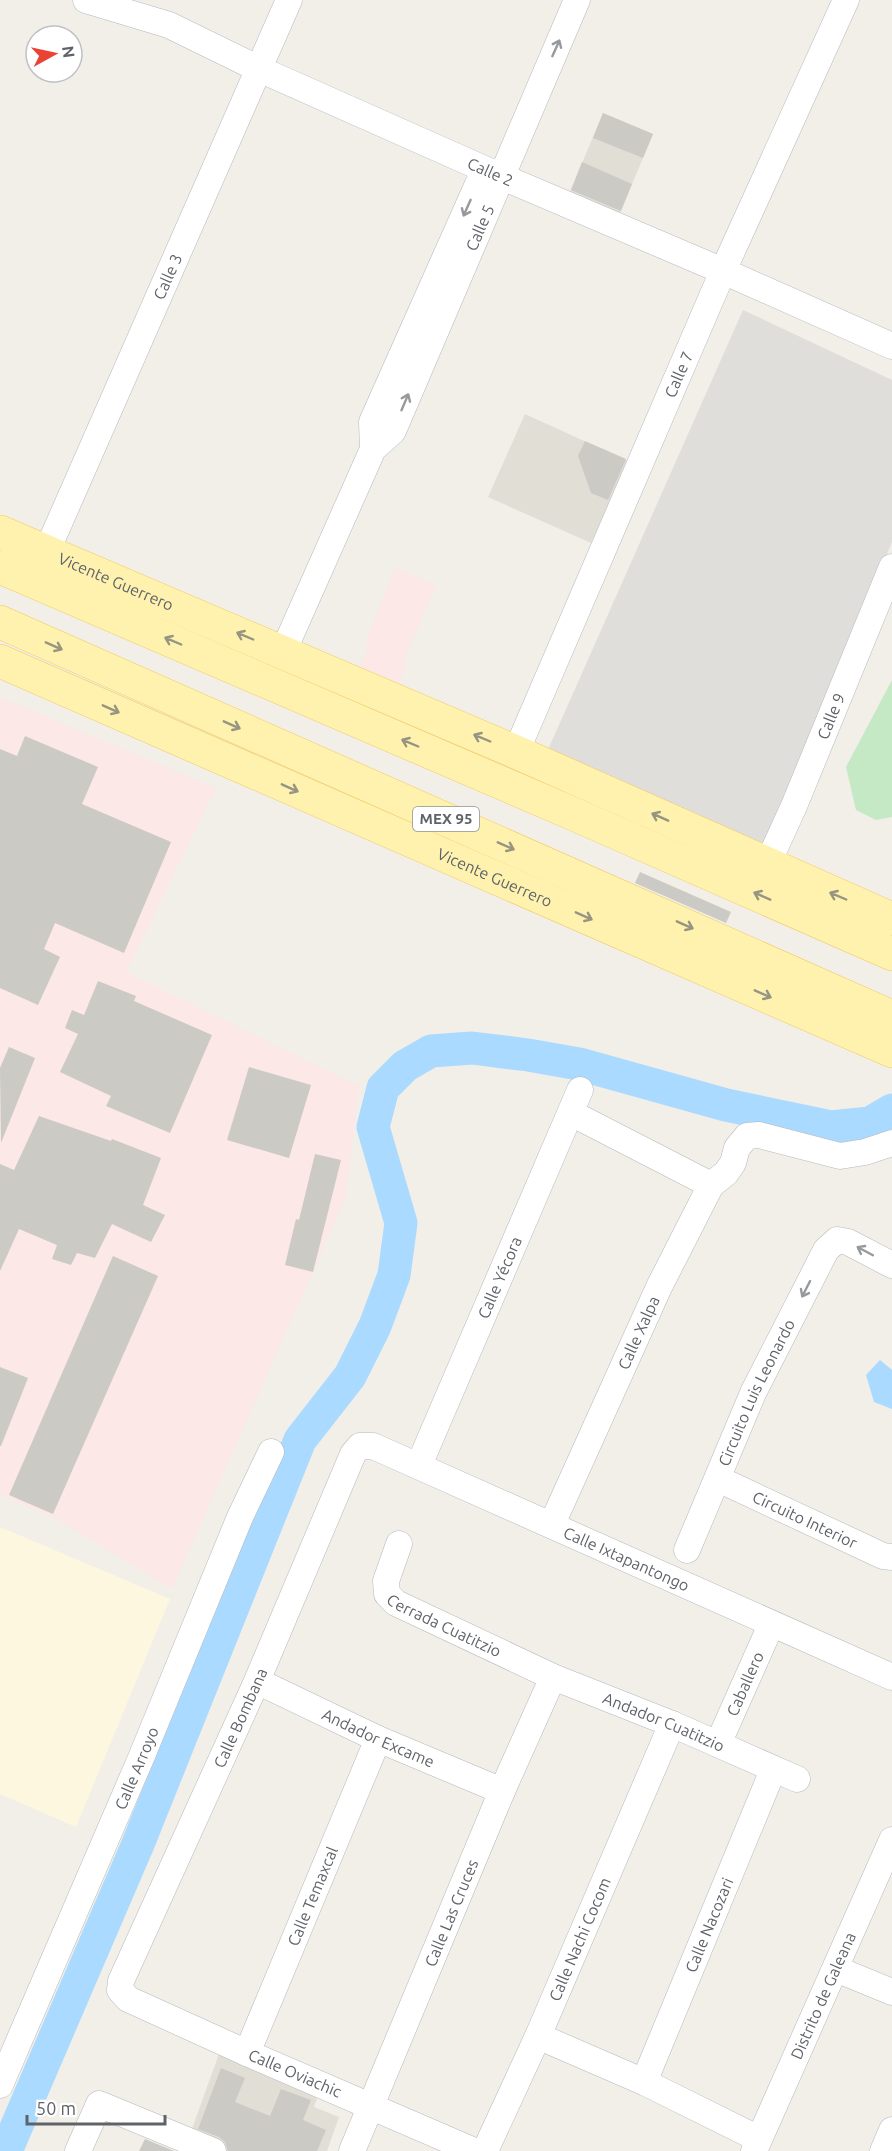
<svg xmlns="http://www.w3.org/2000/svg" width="892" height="2151" font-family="Ubuntu,sans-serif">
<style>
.commercial{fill:#fef7e0}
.industrial{fill:#e0deda}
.education{fill:#e1ded6}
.medical{fill:#fce8e6}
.green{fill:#c5e8c5}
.water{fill:#aadaff}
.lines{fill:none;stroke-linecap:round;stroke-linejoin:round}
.river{stroke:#aadaff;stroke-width:33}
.building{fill:#cccac5}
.minor-casing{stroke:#b5b8bc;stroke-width:27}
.major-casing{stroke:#f2c960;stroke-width:34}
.minor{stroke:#fff;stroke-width:26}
.major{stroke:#fff2af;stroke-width:33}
.oneway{stroke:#979a9d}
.oneway2{stroke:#979581}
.labels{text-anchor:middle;stroke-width:4.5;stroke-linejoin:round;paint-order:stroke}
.shield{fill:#fff;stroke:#8f9295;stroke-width:1.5}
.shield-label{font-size:15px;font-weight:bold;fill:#5f6368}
.street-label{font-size:16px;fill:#5f6368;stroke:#fff}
</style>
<rect width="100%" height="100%" fill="#f1efe8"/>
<!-- commercial -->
<polygon class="commercial" points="0,1527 170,1599 76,1827 0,1794"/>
<!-- industrial -->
<polygon class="industrial" points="743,310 892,380 892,542 759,859 543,761"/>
<!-- education -->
<g class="education">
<polygon points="603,113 653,134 617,220 567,199"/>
<polygon points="525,414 628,461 591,543 488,497"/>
<polygon points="219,2054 319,2093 314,2107 339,2117 327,2151 222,2151 189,2137"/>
</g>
<!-- medical -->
<g class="medical">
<polygon points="396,568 436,585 404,660 407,663 394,694 355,677 368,647 366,638"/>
<polygon points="0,697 216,788 126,972 359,1086 346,1197 172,1589 56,1519 0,1494"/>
</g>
<!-- green -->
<polygon class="green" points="892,680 892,817 876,820 856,810 846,767"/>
<!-- water -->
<polygon class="water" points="880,1360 892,1370 892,1409 874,1402 866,1375"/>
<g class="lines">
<!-- river -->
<polyline class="river" points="6,2151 138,1844 300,1440 350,1376 375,1326 394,1275 401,1223 373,1127 383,1088 405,1066 431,1051 472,1048 528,1055 579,1064 726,1105 831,1127 870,1123 892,1110"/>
</g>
<!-- building -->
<g class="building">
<polygon points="603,113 653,134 643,158 593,138"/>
<polygon points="582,162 632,184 621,211 571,190"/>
<polygon points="585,441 626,459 608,500 591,493 578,456"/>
<polygon points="25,736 98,767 82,804 171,842 124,953 55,923 44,949 60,957 38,1005 0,988 0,749 17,756"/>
<polygon points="640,872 731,912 726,923 635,883"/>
<polygon points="98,981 136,996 134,1001 212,1035 170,1133 106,1106 111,1096 60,1072 78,1034 65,1028 72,1010 84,1015"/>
<polygon points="9,1047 35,1058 1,1143 0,1068"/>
<polygon points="249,1067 311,1085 289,1158 227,1140"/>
<polygon points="39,1116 111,1141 112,1139 161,1158 143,1205 165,1215 151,1242 112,1224 95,1258 77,1253 71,1265 52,1259 57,1245 19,1229 0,1271 0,1164 14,1170"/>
<polygon points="315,1154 341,1160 313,1272 285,1265 296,1219 299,1220"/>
<polygon points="113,1256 158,1276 53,1514 9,1495"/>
<polygon points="0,1367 28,1378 1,1446 0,1446"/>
<polygon points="221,2068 245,2078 235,2102 270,2116 281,2089 311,2100 303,2120 326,2130 317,2151 228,2151 225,2142 219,2137 198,2129"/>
<polygon points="145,2139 174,2151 139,2151"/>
</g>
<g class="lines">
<!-- minor casing -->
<g class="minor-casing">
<g id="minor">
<path id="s1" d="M86,0L169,25L259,69L500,176L723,271L892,346"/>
<polyline points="373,449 372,422 478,184"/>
<path id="s2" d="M46,553L289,0"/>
<path id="s3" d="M283,652L373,449L393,431L577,0"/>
<path id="s4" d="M516,752L723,271L846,0"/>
<path id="s5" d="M767,865L794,806L892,567"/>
<polyline points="571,1113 711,1185"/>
<path id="s6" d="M419,1465L580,1090"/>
<path id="s7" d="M718,1479L883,1556L892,1557"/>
<path id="s8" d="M552,1524L659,1287L711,1185L726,1173L733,1163L737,1148L747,1136L759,1135L840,1156L865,1152L892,1143"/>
<path id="s9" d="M399,1544L386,1581L387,1594L396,1603L553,1677L672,1724L797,1779"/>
<path id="s10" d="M687,1550L753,1393L826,1250L837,1240L848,1242L892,1265"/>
<path id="s11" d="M257,1681L378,1739L502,1791"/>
<path id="s12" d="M718,1744L771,1625"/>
<polyline points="836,1969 892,1992"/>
<polyline points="538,2036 644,2082 759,2139"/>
<path id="s13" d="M247,2053L378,1739"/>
<path id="s14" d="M644,2082L773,1770"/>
<path id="s15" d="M0,2085L141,1758L240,1517L271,1452"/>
<polyline points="78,2151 99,2104 213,2151"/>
<path id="s16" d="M352,2151L502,1791L553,1677"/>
<path id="s17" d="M474,2151L247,2053L128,1999L120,1990L121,1981L257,1681L353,1454L360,1446H373L892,1677"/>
<path id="s18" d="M485,2151L538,2036L672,1724"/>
<path id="s19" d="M754,2151L892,1840"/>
<polyline points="883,2151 892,2130"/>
</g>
</g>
<!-- major casing -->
<g class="major-casing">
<g id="major">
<path id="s20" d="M0,532L516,752L892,919"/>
<polyline points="0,567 576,815 892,954"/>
<polyline points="0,622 892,1017"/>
<path id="s21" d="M0,661L892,1051"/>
</g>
</g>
<!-- minor -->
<use href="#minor" class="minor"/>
<!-- major -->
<use href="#major" class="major"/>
</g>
<!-- one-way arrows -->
<defs><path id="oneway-shaft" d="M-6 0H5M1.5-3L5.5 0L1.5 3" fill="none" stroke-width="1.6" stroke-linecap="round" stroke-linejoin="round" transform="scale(1.5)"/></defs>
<g class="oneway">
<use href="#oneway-shaft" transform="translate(556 48) rotate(-66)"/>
<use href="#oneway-shaft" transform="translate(467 208) rotate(114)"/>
<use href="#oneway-shaft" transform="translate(405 402) rotate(-67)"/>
<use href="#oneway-shaft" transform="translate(865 1251) rotate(-152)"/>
<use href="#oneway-shaft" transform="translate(806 1289) rotate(117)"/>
</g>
<g class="oneway2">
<use href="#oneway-shaft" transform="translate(245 636) rotate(-157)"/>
<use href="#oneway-shaft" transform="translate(173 641) rotate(-157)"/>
<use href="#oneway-shaft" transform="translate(54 646) rotate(24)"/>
<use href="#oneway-shaft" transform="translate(111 709) rotate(24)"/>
<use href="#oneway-shaft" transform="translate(232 725) rotate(24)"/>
<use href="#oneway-shaft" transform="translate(482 738) rotate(-157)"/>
<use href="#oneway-shaft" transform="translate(410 743) rotate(-157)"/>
<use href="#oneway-shaft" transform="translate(290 788) rotate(24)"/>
<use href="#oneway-shaft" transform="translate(660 817) rotate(-156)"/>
<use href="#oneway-shaft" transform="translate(506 846) rotate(24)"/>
<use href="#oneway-shaft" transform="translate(762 896) rotate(-156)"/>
<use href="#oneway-shaft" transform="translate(838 896) rotate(-157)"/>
<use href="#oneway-shaft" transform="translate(584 916) rotate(24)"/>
<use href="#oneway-shaft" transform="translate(685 925) rotate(24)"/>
<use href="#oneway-shaft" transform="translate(763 994) rotate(24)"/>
</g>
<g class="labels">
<!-- shield labels -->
<rect class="shield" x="413" y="807" width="66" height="24" rx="4.5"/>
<g class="shield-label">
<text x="446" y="824">MEX 95</text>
</g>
<!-- street labels -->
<g class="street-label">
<text dy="6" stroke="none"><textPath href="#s1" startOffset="440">Calle 2</textPath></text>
<text dy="6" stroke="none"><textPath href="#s3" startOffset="470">Calle 5</textPath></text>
<text dy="6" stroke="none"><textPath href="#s2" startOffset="302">Calle 3</textPath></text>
<text dy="6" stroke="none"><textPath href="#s4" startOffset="411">Calle 7</textPath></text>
<text dy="6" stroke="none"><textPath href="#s20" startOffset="126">Vicente Guerrero</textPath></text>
<text dy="6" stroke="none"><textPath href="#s5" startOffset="162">Calle 9</textPath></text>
<text dy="6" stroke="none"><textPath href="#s21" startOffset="540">Vicente Guerrero</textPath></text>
<text dy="6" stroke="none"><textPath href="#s6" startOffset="204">Calle Yécora</textPath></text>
<text dy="6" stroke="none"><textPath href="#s8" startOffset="210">Calle Xalpa</textPath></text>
<text dy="6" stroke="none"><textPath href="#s10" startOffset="172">Circuito Luis Leonardo</textPath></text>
<text dy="6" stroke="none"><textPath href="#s7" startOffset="96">Circuito Interior</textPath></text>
<text dy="6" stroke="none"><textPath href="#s17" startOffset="1276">Calle Ixtapantongo</textPath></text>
<text dy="6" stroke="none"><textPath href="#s9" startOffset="118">Cerrada Cuatitzio</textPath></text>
<text dy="6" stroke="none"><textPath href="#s12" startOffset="66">Caballero</textPath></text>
<text dy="6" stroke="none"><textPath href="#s17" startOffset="688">Calle Bombana</textPath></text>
<text dy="6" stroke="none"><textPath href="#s9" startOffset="358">Andador Cuatitzio</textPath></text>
<text dy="6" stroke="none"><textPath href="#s11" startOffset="134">Andador Excame</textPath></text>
<text dy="6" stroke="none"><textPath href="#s15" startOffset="345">Calle Arroyo</textPath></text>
<text dy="6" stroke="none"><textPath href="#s13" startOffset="170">Calle Temaxcal</textPath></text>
<text dy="6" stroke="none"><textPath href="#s16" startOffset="258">Calle Las Cruces</textPath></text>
<text dy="6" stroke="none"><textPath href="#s14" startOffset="170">Calle Nacozari</textPath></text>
<text dy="6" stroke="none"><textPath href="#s18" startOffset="232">Calle Nachi Cocom</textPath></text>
<text dy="6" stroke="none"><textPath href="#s19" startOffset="170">Distrito de Galeana</textPath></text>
<text transform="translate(295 2073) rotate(23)" y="6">Calle Oviachic</text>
</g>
</g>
<!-- north arrow -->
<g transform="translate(54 54) rotate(82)"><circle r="28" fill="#ffffff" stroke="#bfc1c3" stroke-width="1.5"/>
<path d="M0-4.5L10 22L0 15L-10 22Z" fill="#ea4335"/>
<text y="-9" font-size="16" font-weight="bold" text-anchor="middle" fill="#5f6368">N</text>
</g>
<!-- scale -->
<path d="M27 2115v9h138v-9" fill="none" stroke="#5f6368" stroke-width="3"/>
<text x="36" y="2115" font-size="18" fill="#5f6368" stroke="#ffffff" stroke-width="4.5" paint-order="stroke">50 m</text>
</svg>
